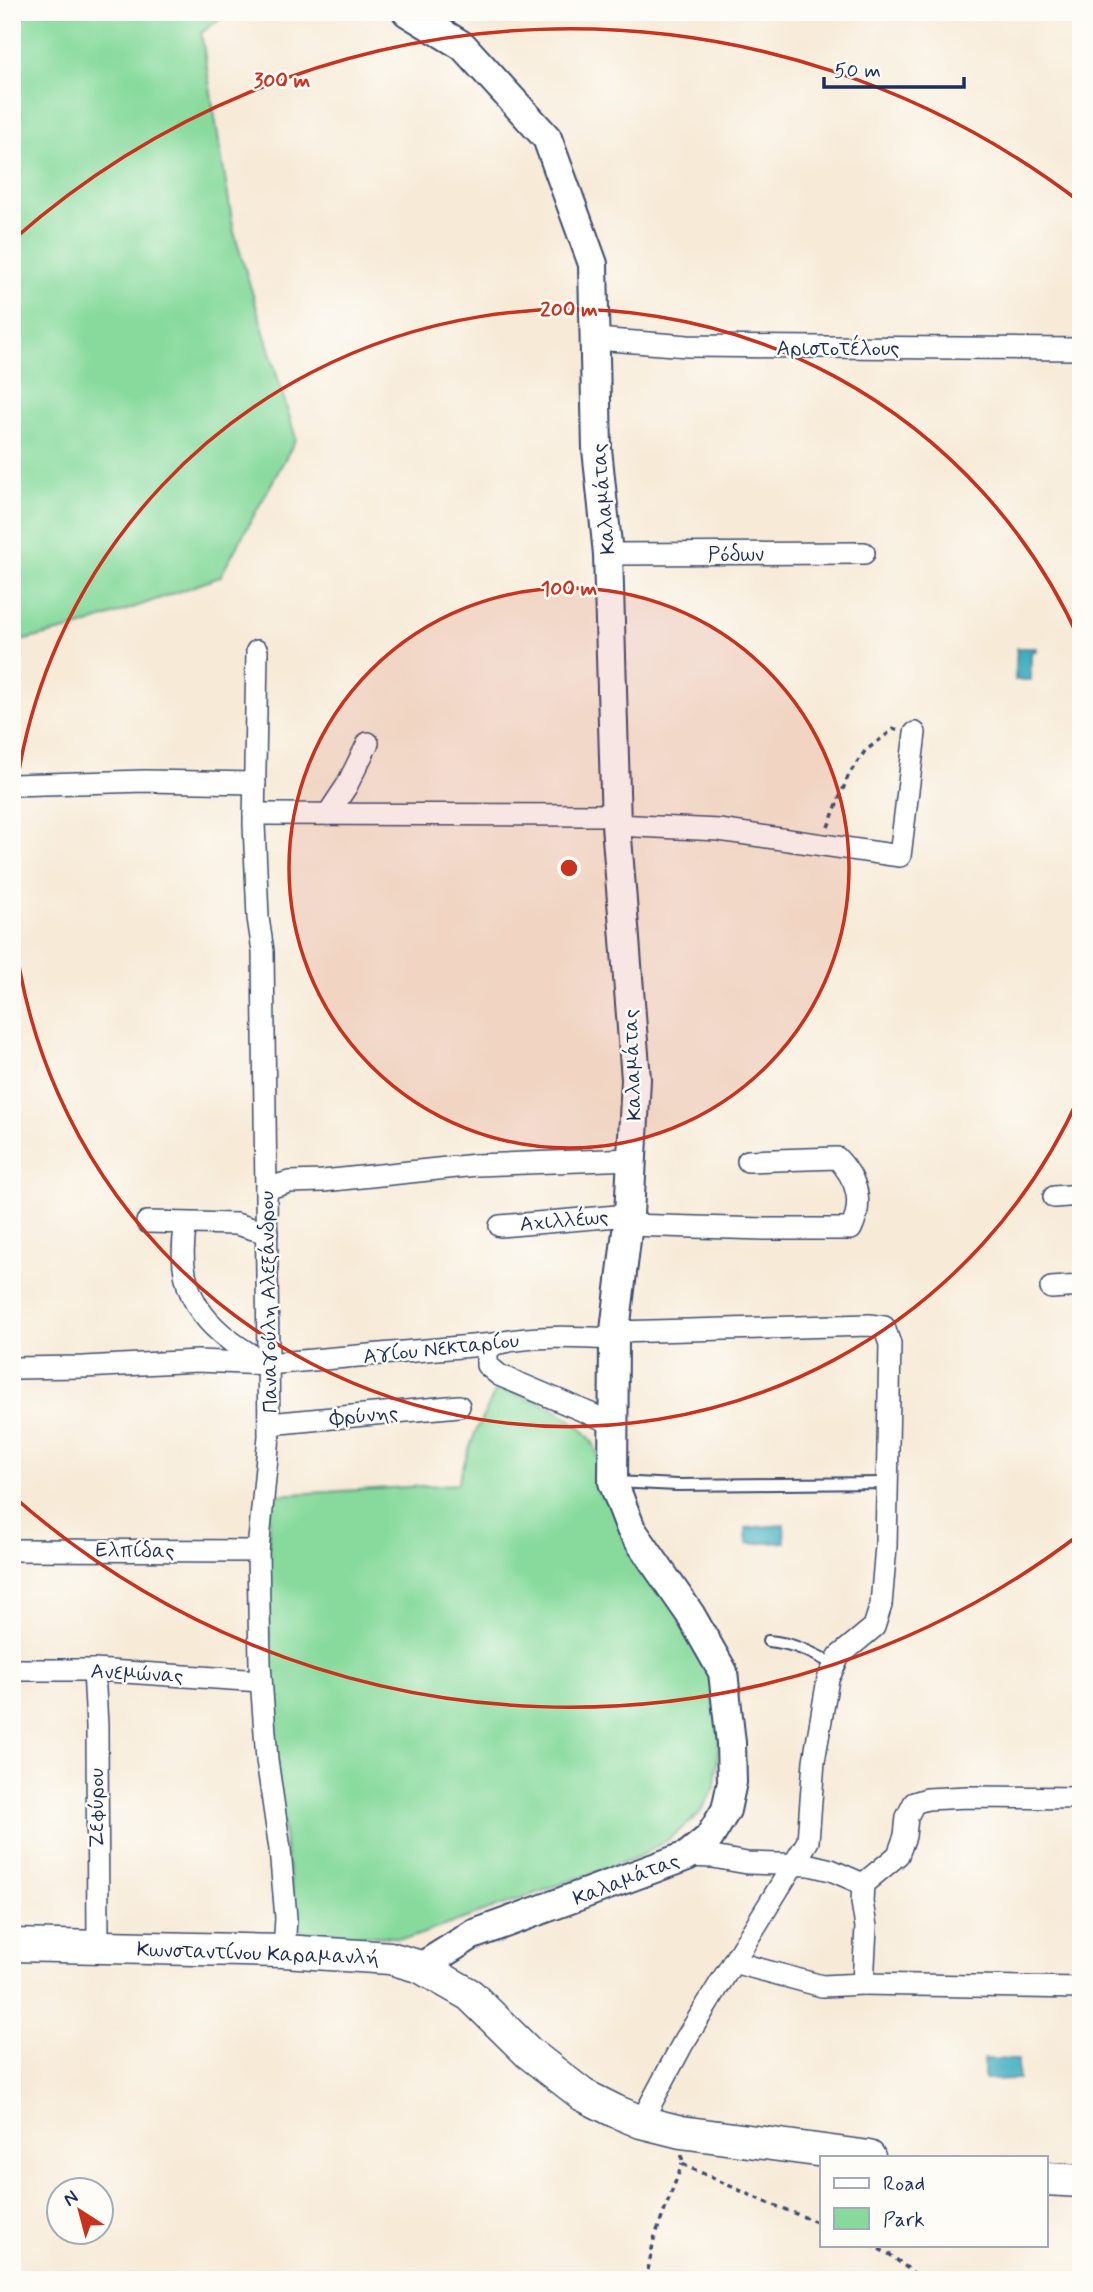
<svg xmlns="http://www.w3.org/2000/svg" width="1093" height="2292" font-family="Mynerve,sans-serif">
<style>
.green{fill:#87da9c;stroke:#51847d;stroke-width:2}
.water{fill:#41adbf;stroke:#2e6e8e;stroke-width:2}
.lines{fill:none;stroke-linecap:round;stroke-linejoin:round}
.service-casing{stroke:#3c4b70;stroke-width:14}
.minor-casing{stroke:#3c4b70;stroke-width:24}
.tertiary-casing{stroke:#3c4b70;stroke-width:32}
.secondary-casing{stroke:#3c4b70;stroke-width:35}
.path{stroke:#3c4b70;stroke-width:3.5;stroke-dasharray:5 5;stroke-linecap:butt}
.service{stroke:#fff;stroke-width:10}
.minor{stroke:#fff;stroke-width:21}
.tertiary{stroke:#fff;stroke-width:28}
.secondary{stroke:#fff;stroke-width:32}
.ring{fill:none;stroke:#c8321e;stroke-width:3.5}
.labels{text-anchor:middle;stroke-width:5;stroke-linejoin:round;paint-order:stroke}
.street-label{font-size:21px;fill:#1b2f5e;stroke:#fdfcf7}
.centre{fill:#c8321e;stroke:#fdfcf7;stroke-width:3.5}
.ring-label{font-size:21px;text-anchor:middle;font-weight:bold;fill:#c8321e;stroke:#fdfcf7;stroke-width:5;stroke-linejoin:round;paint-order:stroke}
</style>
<rect width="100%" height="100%" fill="#fdfcf7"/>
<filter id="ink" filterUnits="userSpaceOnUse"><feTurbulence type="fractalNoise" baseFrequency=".0143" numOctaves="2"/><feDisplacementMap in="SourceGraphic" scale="14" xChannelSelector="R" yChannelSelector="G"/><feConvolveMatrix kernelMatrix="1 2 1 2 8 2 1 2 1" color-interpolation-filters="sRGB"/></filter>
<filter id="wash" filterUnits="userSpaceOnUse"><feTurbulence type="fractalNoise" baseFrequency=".00686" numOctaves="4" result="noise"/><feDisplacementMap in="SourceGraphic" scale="28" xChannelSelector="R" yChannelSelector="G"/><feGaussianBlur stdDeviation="1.57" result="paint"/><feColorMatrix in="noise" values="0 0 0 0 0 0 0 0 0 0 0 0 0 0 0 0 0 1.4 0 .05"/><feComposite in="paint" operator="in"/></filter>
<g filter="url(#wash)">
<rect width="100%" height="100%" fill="#f7ebd8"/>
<!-- green -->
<g class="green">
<polygon points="12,12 229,12 201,33 234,232 296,439 220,577 79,627 12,643"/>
<path d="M496,1390C528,1394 580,1416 595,1447C599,1457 600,1470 603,1480L710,1671L719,1740L715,1787L699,1814L668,1840L638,1857L410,1938L299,1932L285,1846L269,1678V1507L276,1495L457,1484L475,1433Z"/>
</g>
<!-- water -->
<g class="water">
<polygon points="1017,648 1036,648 1036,651 1031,652 1031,680 1015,680"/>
<polygon points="784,1525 785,1542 747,1544 746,1528"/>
<polygon points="984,2059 1018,2060 1018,2079 984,2080"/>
</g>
</g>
<g filter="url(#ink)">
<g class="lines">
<!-- service casing -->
<g class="service-casing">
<g id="service">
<polyline points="616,1482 677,1485 886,1483"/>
<path d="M768,1641C793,1643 811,1652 833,1664"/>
</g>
</g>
<!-- minor casing -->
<g class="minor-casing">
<g id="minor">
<polyline points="596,339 688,346 1081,349"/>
<polyline points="608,554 864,553"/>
<polyline points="257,651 254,824 258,918 263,951 269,1436 258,1551 260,1664 267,1760 280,1849 286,1918 284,1951"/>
<polyline points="12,785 145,781 255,783"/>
<polyline points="254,814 616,815"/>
<polyline points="328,814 346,787 368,743"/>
<polyline points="616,825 719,830 900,856 915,733"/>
<polyline points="266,1189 289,1182 323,1181 476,1165 633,1159"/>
<polyline points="1054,1197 1081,1195"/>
<polyline points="147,1222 236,1224 267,1233"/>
<path d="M186,1224C173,1293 205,1330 262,1361"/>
<path d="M627,1225L765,1229H851C864,1202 857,1179 837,1158L748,1161"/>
<polyline points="500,1226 629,1215"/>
<polyline points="1051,1288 1081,1286"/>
<polyline points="615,1332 869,1325 884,1327 890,1344 886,1546 881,1605 874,1627 839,1656 828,1679 814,1761 808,1841 682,2045 641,2122"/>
<polyline points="494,1344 487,1352 487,1365 499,1375 612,1423"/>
<path d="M12,1368L84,1367L198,1361L267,1364L494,1344C534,1335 574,1337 614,1339"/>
<polyline points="269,1424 459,1406"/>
<polyline points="12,1550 258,1551"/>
<polyline points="12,1670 94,1670 261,1681"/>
<polyline points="94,1670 97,1726 98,1947"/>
<polyline points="687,1856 713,1857 747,1863 810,1865 831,1870 863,1884"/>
<polyline points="733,1962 822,1986 863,1984 866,1927 862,1902 863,1884 898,1855 905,1836 907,1817 914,1803 927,1799 968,1797 1081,1798"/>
<polyline points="863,1984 1081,1988"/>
</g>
</g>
<!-- tertiary casing -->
<g class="tertiary-casing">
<polyline id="tertiary" points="407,12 463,46 547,138 593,264 597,449 608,554 616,825 636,1079 629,1215 614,1339 613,1482 631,1529 690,1614 723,1672 731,1743 732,1782 726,1810 709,1838 687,1856 472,1935 421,1967"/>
</g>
<!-- secondary casing -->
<g class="secondary-casing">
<g id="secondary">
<polyline points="12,1945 284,1951 390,1958 421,1967 470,1995 529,2053 583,2095 615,2111 641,2122 681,2132 869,2157"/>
<polyline points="1046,2179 1081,2181"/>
</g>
</g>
<!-- path -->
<g class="path">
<polyline points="828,827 849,774 865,751 894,729 897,730"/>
<polyline points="682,2155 682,2164 761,2200 822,2224"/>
<polyline points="870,2245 889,2254 923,2280"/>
<polyline points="646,2280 654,2239 682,2164"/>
</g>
<!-- service -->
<use href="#service" class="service"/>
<!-- minor -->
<use href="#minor" class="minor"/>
<!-- tertiary -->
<use href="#tertiary" class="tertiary"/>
<!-- secondary -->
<use href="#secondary" class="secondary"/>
</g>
</g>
<!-- distance rings -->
<circle cx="569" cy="868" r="280" fill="#c8321e" fill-opacity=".12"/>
<g class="ring">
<circle cx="569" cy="868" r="280"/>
<path d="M1080 1095A559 559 0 0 1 13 922M13 814A559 559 0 0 1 1080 641"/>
<path d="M1080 1534A839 839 0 0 1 13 1496M13 240A839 839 0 0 1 1080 202"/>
</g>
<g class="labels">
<!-- street labels -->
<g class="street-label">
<text x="838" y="355">Αριστοτέλους</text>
<text transform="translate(603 499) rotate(-95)" y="7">Καλαμάτας</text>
<text x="736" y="561">Ρόδων</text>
<text transform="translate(632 1065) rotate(-92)" y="7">Καλαμάτας</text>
<text transform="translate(564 1220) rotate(-5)" y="7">Αχιλλέως</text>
<text transform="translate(268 1302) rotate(-91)" y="7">Παναγούλη Αλεξάνδρου</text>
<text transform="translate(441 1348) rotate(-6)" y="7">Αγίου Νεκταρίου</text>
<text transform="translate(364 1415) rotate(-5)" y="7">Φρύνης</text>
<text transform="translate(135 1550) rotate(1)" y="7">Ελπίδας</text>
<text transform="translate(137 1673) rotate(3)" y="7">Ανεμώνας</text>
<text transform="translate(96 1808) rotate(-90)" y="7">Ζεφύρου</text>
<text transform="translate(626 1879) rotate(-21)" y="7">Καλαμάτας</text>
<text transform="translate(258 1953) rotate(2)" y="7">Κωνσταντίνου Καραμανλή</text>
</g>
</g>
<circle cx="569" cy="868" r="10" class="centre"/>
<g class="ring-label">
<text x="282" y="87">300 m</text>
<text x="569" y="316">200 m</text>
<text x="569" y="595">100 m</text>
</g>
<!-- margin -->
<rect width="1093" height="2292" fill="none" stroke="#fdfcf7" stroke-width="42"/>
<!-- legend -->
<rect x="820" y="2156" width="228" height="91" fill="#fdfcf7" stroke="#a3aaba" stroke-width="2"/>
<rect x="834" y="2178" width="35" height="10" fill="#ffffff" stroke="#a3aaba" stroke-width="2"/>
<text x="883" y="2190" font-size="21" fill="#1b2f5e">Road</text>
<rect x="834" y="2208" width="35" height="21" fill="#87da9c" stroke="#a3aaba" stroke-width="2"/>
<text x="883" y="2226" font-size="21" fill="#1b2f5e">Park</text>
<!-- north arrow -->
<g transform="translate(80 2211) rotate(324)"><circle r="33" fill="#fdfcf7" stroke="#a3aaba" stroke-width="2"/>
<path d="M0-5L12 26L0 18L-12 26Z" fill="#c8321e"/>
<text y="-10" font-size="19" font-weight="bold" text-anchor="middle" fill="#1b2f5e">N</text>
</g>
<!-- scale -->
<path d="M824 77v10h140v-10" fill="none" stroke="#1b2f5e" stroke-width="3.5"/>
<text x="834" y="77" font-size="21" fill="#1b2f5e" stroke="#fdfcf7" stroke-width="5" paint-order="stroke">50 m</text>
</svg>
